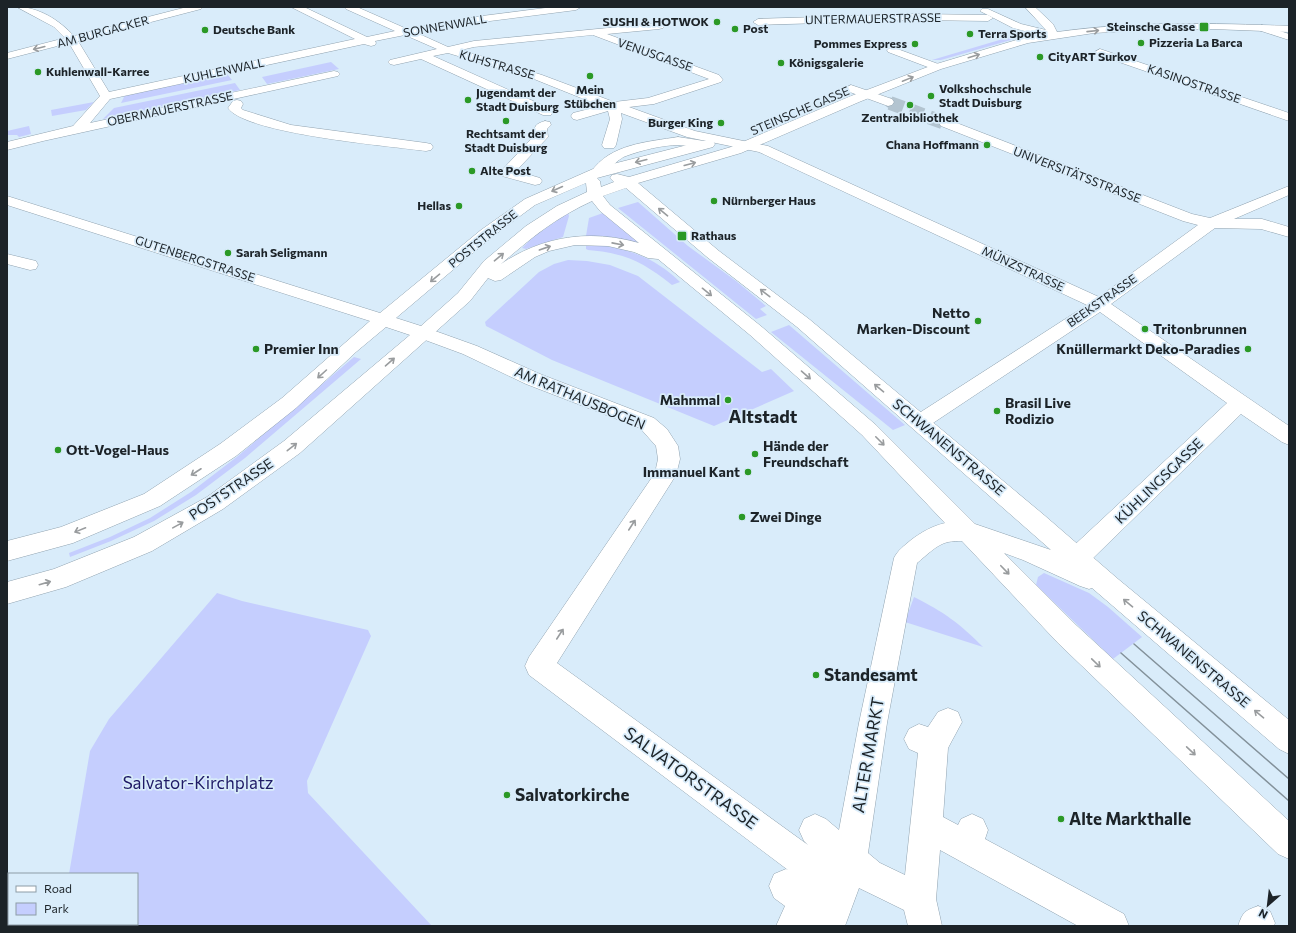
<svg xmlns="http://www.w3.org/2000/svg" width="1296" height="933" font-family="Commissioner,sans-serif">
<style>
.green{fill:#c5cefe}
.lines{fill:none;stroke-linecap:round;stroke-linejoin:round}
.minor-tunnel-far1{stroke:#b3c4d0;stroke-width:10;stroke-dasharray:10 5.5;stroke-linecap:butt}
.minor-tunnel{stroke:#b3c4d0;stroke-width:14;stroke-dasharray:14 7;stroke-linecap:butt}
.minor-casing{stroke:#91a3b0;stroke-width:1}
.major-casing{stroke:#91a3b0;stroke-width:1}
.minor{fill:#fff;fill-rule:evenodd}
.major{fill:#fff;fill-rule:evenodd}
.tram{stroke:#83919a;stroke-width:1.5}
.oneway{stroke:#999c9e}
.poi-dot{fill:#2b9926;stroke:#d9ecfa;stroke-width:1.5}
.labels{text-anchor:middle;stroke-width:3.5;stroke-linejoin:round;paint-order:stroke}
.far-street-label{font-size:12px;fill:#1c2328;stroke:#d9ecfa}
.far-poi-label{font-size:12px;font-weight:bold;fill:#1c2328;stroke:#d9ecfa;text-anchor:start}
.poi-label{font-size:14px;font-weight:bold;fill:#1c2328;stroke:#d9ecfa;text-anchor:start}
.street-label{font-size:14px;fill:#1c2328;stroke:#d9ecfa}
.near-poi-label{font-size:17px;font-weight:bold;fill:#1c2328;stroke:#d9ecfa;text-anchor:start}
.near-street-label{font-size:17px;fill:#1c2328;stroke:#d9ecfa}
.near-park-label{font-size:17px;fill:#1e1a66;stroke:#d9ecfa}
.district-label{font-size:18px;font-weight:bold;fill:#1c2328;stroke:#d9ecfa}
</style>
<rect width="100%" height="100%" fill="#d9ecfa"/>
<!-- green -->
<g class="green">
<polygon points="1013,36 1018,38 941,60 932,60"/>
<polygon points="331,62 339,69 267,84 262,77"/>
<polygon points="227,74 232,80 121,103 125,95"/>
<polygon points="235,83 240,90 103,119 114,108"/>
<polygon points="94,102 86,110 52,116 51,110"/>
<polygon points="29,126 31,134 19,137 17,135 7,135 7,131"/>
<polygon points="638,202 688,246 736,281 766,306 760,309 767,315 756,319 618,208"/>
<polygon points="568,213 569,216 563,237 526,249 522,248 533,237"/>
<polygon points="603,213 638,242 636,243 602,236 586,236 589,218"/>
<path d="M586,244C622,246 654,256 680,282L672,285C643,262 625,253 588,250L586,249Z"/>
<polygon points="568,260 587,261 610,265 638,276 762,372 771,369 794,391 714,426 552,360 486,326 485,322 539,272 554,264"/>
<polygon points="789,325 905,425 893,430 771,332"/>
<polygon points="354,357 361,359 245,458 196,495 154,521 111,541 70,557 69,553 110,537 150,518 191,492 238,456"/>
<polygon points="1044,573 1089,593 1108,607 1142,637 1113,659 1036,585 1038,577"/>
<polygon points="217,593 242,601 368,630 371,636 307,781 308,793 432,926 65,926 64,924 137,924 137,874 69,874 90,751 109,719"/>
<path d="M914,597C944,612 959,623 983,647L905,622Z"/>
</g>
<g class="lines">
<!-- minor-tunnel-far1 -->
<polyline class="minor-tunnel-far1" points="888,102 893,104"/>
<!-- minor-tunnel -->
<polyline class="minor-tunnel" points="890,103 945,123"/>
<!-- minor casing -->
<g class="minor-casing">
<g id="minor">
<path d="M17,7C39,7 59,20 74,36L187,7H203L201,9L78,41L109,92L355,39L291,7H304L367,37L395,31L346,9L344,7H357L407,29L482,16L553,7H581L576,10L482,22L417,33L448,47L474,41L659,23L663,24L664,26L663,28L659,29L607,34L719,75L723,80L721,82L654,104L629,107L695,131L768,146L1099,297L1198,225L1183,221L941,126L939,123L941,120H949L1192,214L1210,218L1289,186V195L1234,219H1262L1289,227V237L1261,229L1215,228L1111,304L1289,426V445L1282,442L1241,414L1086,565L1077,568L1068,565L1065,558L1068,551L1227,403L1100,312L927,427L920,429L913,427L910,422L913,417L1087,305L759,152L687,137L621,113L622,119L616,145L614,148H604L602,145L610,119L608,111L577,120L573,119L571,116L573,113L601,106L534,79L448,53L433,56L551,109L553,112L551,115H543L421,59L394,65L390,64L388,62L390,60L437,49L405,35L375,41L376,43L375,45L371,46L364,44L110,99L90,123L334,71L338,72L340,74L338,76L43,141L7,150V142L73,126L100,96L69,43L7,59V53L65,38L54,27ZM593,35L709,79L648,98L614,102L542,75L461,50L474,47Z"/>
<polygon points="917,14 988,15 993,18 988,21 917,20 758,25 753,22 758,19"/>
<polygon points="1262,25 1289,34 1289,40 1258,30 1257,28"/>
<polygon points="892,47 941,65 943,67 937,70 933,69 888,52 887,50"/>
<polygon points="1100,49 1289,113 1289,121 1096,54 1095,52"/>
<polygon points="851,85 892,99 894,102 892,105 888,106 847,91 845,89 847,87"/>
<path d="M237,100L241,101L243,104L241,108L243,110L291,125L426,143L431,144L433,147L431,150L426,151C390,146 246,134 228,108L233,101Z"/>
<path d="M545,121L550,122L551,125L547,129L548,137L516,171L540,178L542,181L540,184L535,185L502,176L500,173L502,170L534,136C534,126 535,124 545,121Z"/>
<path d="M678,137L704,141L706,144L704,147C695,149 687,145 679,145C663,145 642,150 626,156C614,160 607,178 593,175L591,172C610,144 647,142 678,137Z"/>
<polygon points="7,254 36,261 38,265 36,269 30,270 7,264"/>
<path d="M424,327L477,346L540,374L654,418L667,429L678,446L680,459L676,475L557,663L808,845L804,841L799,830L804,819L815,814L826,819L839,830L859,723L894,558C898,550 904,546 911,540C931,525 952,517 976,525L980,532L976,539C967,542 958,540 948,542C937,544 926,556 917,563L887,723L868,853L880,863L905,875L918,753L909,749L904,739L909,729L919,724L928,727L938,712L948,708L958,712L962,722L948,748L943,817L958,825L961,819L972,814L983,819L988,830L985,839L1124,914L1129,926H1078L940,850L936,899L942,926H908L904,910L859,888L845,926H776L785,906L774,898L769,886L774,874L786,869L788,870L529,675L525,666L529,657L655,473L658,459L656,446L640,428L526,384L463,354L417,337L415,333L417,329Z"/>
<path d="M1258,906L1270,911L1275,923L1274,926H1238C1243,912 1244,911 1258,906Z"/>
</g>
</g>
<!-- major casing -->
<g class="major-casing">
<path id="major" d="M1025,7H1035L1053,24L1057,32C1134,21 1212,23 1289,26V32L1212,29L1129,31L1094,33L1028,43L941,69L859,102L741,153L638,183L719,251L809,319L1044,515L1118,579L1289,720V754L1279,749L1092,588L1089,589L1080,586L1023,560L1004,553L1076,625L1289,821V859L1278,854L1058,643L862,435L750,335L658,259L648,258L634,252L608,246L575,245L549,251L535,257L501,280L495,281L488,278L470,301L300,453L223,509L152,551L66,587L7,604V582L54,569L134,537L207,497L284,441L410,335L386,327L356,352L296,408L236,456L160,506L73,543L7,561V541L61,527L144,494L220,444L282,398L370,321L7,205V196L380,313L481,230L525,199L593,169L703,141H713L715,144L713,147L597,178L600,181L601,187L614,182L610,178L612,175L617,174L629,177L731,147L851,96L933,65L1023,38L1040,35L1013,28L980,11L982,9H988L1021,24L1046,30ZM586,183L587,192L557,206L526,226L484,261L458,293L421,326L396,318L493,236L535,205ZM626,188L707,257L797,327L1051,550L975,524L876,425L762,327L610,205L603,196ZM592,201L600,211L639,243C590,229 543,236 501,264C531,238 555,218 592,201Z"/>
</g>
<!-- minor -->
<use href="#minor" class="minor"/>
<!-- major -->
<use href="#major" class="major"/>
<!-- tram -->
<g class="tram">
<polyline points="1134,644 1289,779"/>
<polyline points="1121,653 1289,801"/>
</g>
</g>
<!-- one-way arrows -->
<defs><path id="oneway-shaft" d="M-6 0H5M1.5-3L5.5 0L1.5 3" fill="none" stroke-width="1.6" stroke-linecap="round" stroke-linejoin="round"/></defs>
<g class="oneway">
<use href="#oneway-shaft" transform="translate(1093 31) rotate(-6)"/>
<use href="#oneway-shaft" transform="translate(39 48) rotate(166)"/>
<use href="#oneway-shaft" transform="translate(974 56) rotate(-17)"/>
<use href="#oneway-shaft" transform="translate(908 79) rotate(-22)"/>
<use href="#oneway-shaft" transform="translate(641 161) rotate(166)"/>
<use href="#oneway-shaft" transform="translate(690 164) rotate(-15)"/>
<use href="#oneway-shaft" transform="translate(557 189) rotate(156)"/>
<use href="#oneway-shaft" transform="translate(663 212) rotate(-140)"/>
<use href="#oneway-shaft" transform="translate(618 244) rotate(11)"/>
<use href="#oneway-shaft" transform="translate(545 248) rotate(-19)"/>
<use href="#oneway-shaft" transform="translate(499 257) rotate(-40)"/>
<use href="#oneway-shaft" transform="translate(435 278) rotate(140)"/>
<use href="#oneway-shaft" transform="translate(707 292) rotate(39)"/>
<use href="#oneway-shaft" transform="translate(765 293) rotate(-142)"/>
<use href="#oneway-shaft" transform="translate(390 362) rotate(-41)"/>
<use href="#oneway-shaft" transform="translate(322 374) rotate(138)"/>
<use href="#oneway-shaft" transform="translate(806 375) rotate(41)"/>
<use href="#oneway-shaft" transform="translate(879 388) rotate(-140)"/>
<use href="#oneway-shaft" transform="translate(880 441) rotate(45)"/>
<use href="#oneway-shaft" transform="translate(292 447) rotate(-38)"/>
<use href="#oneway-shaft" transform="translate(196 472) rotate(147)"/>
<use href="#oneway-shaft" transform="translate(178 525) rotate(-29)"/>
<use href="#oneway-shaft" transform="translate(632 525) rotate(-57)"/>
<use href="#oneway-shaft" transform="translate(80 530) rotate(158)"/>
<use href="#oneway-shaft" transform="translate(1005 570) rotate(46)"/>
<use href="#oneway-shaft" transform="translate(45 583) rotate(-16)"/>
<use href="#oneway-shaft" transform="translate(1128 603) rotate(-140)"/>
<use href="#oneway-shaft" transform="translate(560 634) rotate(-57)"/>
<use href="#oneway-shaft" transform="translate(1096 663) rotate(44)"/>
<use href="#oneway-shaft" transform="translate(1259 714) rotate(-140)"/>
<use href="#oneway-shaft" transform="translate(1191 751) rotate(43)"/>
</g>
<!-- markers -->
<g class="poi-dot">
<circle cx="717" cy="22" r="4"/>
<rect x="1199" y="22" width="10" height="10" rx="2"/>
<circle cx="735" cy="29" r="4"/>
<circle cx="205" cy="30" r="4"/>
<circle cx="970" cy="34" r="4"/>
<circle cx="1141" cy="43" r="4"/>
<circle cx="915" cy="44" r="4"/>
<circle cx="1040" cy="57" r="4"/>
<circle cx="781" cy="63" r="4"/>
<circle cx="38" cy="72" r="4"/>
<circle cx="590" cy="76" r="4"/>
<circle cx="931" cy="96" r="4"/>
<circle cx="468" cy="100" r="4"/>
<circle cx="910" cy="105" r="4"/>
<circle cx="506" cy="121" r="4"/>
<circle cx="721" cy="123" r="4"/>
<circle cx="987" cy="145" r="4"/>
<circle cx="472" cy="171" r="4"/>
<circle cx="714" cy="201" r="4"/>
<circle cx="459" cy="206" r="4"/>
<rect x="677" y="231" width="10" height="10" rx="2"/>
<circle cx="228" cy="253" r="4"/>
<circle cx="978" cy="321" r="4"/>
<circle cx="1145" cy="329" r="4"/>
<circle cx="256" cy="349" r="4"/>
<circle cx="1248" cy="349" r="4"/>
<circle cx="728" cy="400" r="4"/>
<circle cx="997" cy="411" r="4"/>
<circle cx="58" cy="450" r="4"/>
<circle cx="755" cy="454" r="4"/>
<circle cx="748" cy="472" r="4"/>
<circle cx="742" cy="517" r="4"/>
<circle cx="816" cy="675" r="4"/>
<circle cx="507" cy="795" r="4"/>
<circle cx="1061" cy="819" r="4"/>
</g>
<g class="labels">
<!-- far-street labels -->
<g class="far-street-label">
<text transform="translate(873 19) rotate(-1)" y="4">UNTERMAUERSTRASSE</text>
<text transform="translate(445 26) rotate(-10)" y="4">SONNENWALL</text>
<text transform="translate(103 32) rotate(-15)" y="4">AM BURGACKER</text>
<text transform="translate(655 55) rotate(19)" y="4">VENUSGASSE</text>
<text transform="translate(497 65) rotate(16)" y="4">KUHSTRASSE</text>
<text transform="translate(224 71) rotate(-12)" y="4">KUHLENWALL</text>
<text transform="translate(1194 84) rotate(19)" y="4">KASINOSTRASSE</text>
<text transform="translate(170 109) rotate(-12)" y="4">OBERMAUERSTRASSE</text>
<text transform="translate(800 111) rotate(-23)" y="4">STEINSCHE GASSE</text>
<text transform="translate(1077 175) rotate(21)" y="4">UNIVERSITÄTSSTRASSE</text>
<text transform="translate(483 239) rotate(-39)" y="4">POSTSTRASSE</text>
<text transform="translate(195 259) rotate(18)" y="4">GUTENBERGSTRASSE</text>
<text transform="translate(1023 269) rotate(25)" y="4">MÜNZSTRASSE</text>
<text transform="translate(1102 301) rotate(-35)" y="4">BEEKSTRASSE</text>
</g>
<!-- far-poi labels -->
<g class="far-poi-label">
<text x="709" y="26" text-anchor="end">SUSHI &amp; HOTWOK</text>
<text x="1195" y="31" text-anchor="end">Steinsche Gasse</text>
<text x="743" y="33">Post</text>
<text x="213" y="34">Deutsche Bank</text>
<text x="978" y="38">Terra Sports</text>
<text x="1149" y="47">Pizzeria La Barca</text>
<text x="907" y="48" text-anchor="end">Pommes Express</text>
<text x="1048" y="61">CityART Surkov</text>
<text x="789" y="67">Königsgalerie</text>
<text x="46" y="76">Kuhlenwall-Karree</text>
<text x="939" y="93">Volkshochschule<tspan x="939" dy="14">Stadt Duisburg</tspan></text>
<text x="590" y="94" text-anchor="middle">Mein<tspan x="590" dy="14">Stübchen</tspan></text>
<text x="476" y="97">Jugendamt der<tspan x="476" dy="14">Stadt Duisburg</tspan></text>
<text x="910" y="122" text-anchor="middle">Zentralbibliothek</text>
<text x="713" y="127" text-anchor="end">Burger King</text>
<text x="506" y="138" text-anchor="middle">Rechtsamt der<tspan x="506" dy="14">Stadt Duisburg</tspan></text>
<text x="979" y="149" text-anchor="end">Chana Hoffmann</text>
<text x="480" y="175">Alte Post</text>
<text x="722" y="205">Nürnberger Haus</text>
<text x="451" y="210" text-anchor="end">Hellas</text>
<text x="691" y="240">Rathaus</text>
<text x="236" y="257">Sarah Seligmann</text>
</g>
<!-- poi labels -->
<g class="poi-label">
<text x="970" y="318" text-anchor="end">Netto<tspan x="970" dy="16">Marken-Discount</tspan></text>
<text x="1153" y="334">Tritonbrunnen</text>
<text x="264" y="354">Premier Inn</text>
<text x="1240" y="354" text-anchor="end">Knüllermarkt Deko-Paradies</text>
<text x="720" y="405" text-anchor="end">Mahnmal</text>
<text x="1005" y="408">Brasil Live<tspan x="1005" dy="16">Rodizio</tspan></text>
<text x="763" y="451">Hände der<tspan x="763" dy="16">Freundschaft</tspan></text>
<text x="66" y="455">Ott-Vogel-Haus</text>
<text x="740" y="477" text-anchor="end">Immanuel Kant</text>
<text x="750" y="522">Zwei Dinge</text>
</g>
<!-- street labels -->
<g class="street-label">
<text transform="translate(580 398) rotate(23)" y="5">AM RATHAUSBOGEN</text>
<text transform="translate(949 447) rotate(40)" y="5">SCHWANENSTRASSE</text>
<text transform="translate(1159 481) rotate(-44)" y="5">KÜHLINGSGASSE</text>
<text transform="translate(231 489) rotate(-34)" y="5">POSTSTRASSE</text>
<text transform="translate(1194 659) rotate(40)" y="5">SCHWANENSTRASSE</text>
</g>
<!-- near-poi labels -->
<g class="near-poi-label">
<text x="824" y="681">Standesamt</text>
<text x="515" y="801">Salvatorkirche</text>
<text x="1069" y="825">Alte Markthalle</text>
</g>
<!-- near-street labels -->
<g class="near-street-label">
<text transform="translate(868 755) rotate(-80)" y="6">ALTER MARKT</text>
<text transform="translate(691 778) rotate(36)" y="6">SALVATORSTRASSE</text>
</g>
<!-- near-park labels -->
<g class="near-park-label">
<text x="198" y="789">Salvator-Kirchplatz</text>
</g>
<!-- district labels -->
<g class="district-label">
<text x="763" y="423">Altstadt</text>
</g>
</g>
<!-- border -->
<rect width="1296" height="933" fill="none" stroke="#1c2328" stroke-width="16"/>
<!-- legend -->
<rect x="8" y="873" width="130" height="52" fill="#d9ecfa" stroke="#8d9ca6"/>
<rect x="16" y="886" width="20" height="6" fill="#ffffff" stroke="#8d9ca6"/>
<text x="44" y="893" font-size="12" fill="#1c2328">Road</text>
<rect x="16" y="903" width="20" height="12" fill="#c5cefe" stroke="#8d9ca6"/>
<text x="44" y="913" font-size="12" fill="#1c2328">Park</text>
<!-- north arrow -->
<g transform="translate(1268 905) rotate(208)" stroke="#d9ecfa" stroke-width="3" paint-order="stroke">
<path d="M0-3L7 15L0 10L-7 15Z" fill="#1c2328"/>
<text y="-6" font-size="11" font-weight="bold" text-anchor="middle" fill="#1c2328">N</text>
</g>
</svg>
